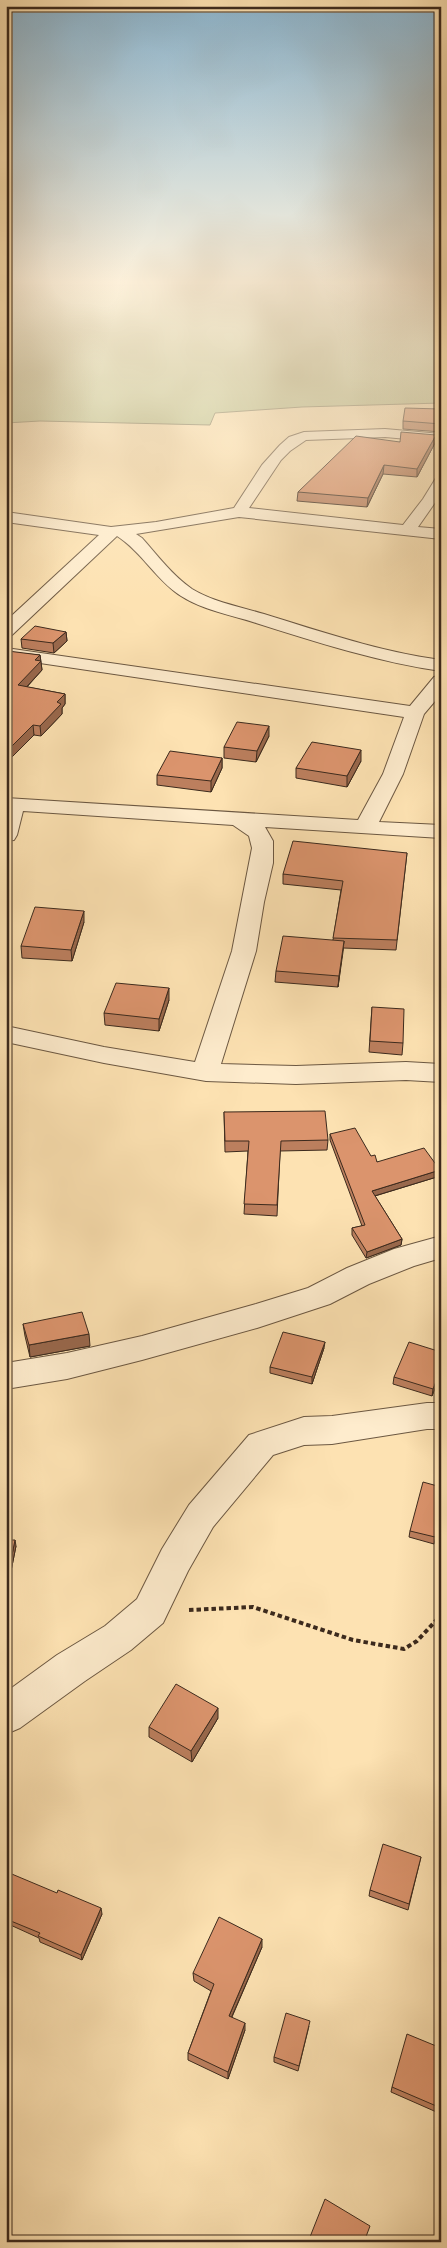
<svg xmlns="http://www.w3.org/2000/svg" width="447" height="2248" font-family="'IM FELL Great Primer',serif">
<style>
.green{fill:#bcc48f;stroke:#7c7756}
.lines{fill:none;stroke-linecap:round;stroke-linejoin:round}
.minor-casing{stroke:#6c5842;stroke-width:2}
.path{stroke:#3c2a1d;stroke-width:4;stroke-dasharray:4.5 3;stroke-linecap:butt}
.minor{fill:#feeccd;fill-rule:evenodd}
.wall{fill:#bc7f5e;stroke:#3c2a1d}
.shaded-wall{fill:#99684c;stroke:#3c2a1d}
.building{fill:#db946d;stroke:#3c2a1d}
</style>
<rect width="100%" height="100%" fill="#fde2b2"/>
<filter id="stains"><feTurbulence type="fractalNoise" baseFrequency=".004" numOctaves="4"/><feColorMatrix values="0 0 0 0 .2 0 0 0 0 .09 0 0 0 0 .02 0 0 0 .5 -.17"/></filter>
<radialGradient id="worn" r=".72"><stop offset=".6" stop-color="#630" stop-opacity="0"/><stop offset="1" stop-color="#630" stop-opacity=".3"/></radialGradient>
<!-- green -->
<polygon class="green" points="6,285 441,285 441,403 302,407 215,413 210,425 40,421 6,423"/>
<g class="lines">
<!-- minor casing -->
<g class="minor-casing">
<g id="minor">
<path d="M385,429L441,434V442L385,437L306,440L290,451L281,460L249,508L403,525L423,499L436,478L441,477V494L418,527L441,529V539L239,517L136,534L142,538C157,555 173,576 192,589C213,602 241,607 264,614C322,632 381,652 441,660V671C378,662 316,642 256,623C232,615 202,610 181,596C156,580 142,552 117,536L12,635L6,636V621L99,535L6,522V512L111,527L156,522L234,508L262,465L280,445L289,437L304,432Z"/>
<polygon points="6,648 410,706 434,677 441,675 441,694 424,714 403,774 379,822 441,825 441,838 265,827 273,841 273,863 264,902 256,951 221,1064 296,1066 406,1062 441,1064 441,1082 406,1080 296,1084 206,1081 104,1063 6,1042 6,1026 104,1047 195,1062 232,951 252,848 249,836 233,825 23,811 17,835 14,840 6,841 6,798 358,820 383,774 404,717 6,658"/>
<polygon points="441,1236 441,1258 414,1266 369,1284 330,1304 257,1328 142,1360 67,1379 6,1389 6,1363 67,1353 142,1336 256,1304 308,1288 347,1268 394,1249"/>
<polygon points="427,1403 441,1403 441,1429 427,1429 332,1444 304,1445 273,1455 213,1527 188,1571 163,1623 131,1650 85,1681 20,1728 6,1734 6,1692 57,1655 105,1626 137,1599 162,1549 189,1505 249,1435 304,1417 332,1416"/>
</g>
</g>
<!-- path -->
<polyline class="path" points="189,1610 253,1607 353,1640 404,1649 417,1641 441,1615"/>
<!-- minor -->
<use href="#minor" class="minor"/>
</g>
<!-- wall -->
<g class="wall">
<polygon points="441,409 441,432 403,429 403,421"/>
<polygon points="436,435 435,443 417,477 383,474 367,507 297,501 298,492 400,442"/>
<polygon points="66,632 67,641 54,653 22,648 21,639"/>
<polygon points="6,652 40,655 42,670 27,687 65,694 65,704 62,708 62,714 41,736 34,735"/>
<polygon points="269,736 256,762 224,758 224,747"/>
<polygon points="222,758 222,768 211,792 157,785 157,775"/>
<polygon points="361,761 347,787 296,778 296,768"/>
<polygon points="407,853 396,950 343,948 338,987 275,982 276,971 333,940 341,890 283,884 283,874"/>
<polygon points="84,922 72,961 22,958 21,946"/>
<polygon points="169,1000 159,1031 105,1025 104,1013"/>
<polygon points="372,1007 403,1043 402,1055 369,1052"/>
<polygon points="224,1112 328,1140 327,1150 280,1151 277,1216 244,1214 248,1151 225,1152"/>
<polygon points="330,1134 371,1156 377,1162 440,1170 440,1176 375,1196 402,1239 401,1245 366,1258 352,1235 352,1228 362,1226 330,1140"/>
<polygon points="23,1324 90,1346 30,1357 25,1336"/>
<polygon points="324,1348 312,1384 270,1373 270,1367"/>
<polygon points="441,1352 441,1373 432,1396 393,1384 394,1377"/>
<polygon points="441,1487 441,1515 434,1544 409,1537 410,1531"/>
<polygon points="6,1540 16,1546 10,1576 6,1576"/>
<polygon points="218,1718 192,1762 149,1737 149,1727"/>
<polygon points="421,1857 408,1910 369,1896 370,1890"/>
<polygon points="6,1874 102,1914 82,1960 40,1942 39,1938 6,1923"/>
<polygon points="262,1947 232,2017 245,2030 228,2079 188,2060 188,2053 211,1991 194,1981 193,1973"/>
<polygon points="309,2026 298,2071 274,2062 274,2057"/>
<polygon points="441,2048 441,2114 391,2092 392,2087"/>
</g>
<!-- shaded-wall -->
<g class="shaded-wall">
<polygon points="436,435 435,443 417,477 417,469"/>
<polygon points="384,465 383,474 367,507 368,498"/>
<polygon points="66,632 67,641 54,653 53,643"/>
<polygon points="40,655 42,670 19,695 18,685 35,660"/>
<polygon points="65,694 65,704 62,708 62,714 41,736 40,726 57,702"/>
<polygon points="33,725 34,735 6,763 6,752"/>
<polygon points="269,726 269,736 256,762 257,751"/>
<polygon points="361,750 361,761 347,787 347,776"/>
<polygon points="222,758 222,768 211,792 211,781"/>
<polygon points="84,911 84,922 72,961 71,950"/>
<polygon points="344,941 343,952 338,987 339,976"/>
<polygon points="169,988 169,1000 159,1031 159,1019"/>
<polygon points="440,1170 440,1176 371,1197 372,1191"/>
<polygon points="402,1239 401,1245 366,1258 367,1252"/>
<polygon points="89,1334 90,1346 30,1357 29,1345"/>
<polygon points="325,1342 324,1348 312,1384 312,1377"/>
<polygon points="441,1369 441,1373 432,1396 433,1389"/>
<polygon points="15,1540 16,1546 10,1576 9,1570"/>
<polygon points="218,1708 218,1718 192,1762 191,1751"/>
<polygon points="101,1908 102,1914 82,1960 81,1955"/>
<polygon points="262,1939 262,1947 229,2023 229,2016"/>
<polygon points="245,2023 245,2030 228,2079 228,2072"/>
</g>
<!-- building -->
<g class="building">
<polygon points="405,408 441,409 441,424 403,421"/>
<polygon points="401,432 436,435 417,469 384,465 368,498 298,492 356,436 400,442"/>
<polygon points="35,626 66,632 53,643 21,639"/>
<polygon points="8,651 40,655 35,660 41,661 18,685 65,694 57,702 61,704 40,726 33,725 6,752 6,652"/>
<polygon points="237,722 269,726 257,751 224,747"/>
<polygon points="312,742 361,750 347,776 296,768"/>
<polygon points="170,751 222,758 211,781 157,775"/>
<polygon points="293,841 407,853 397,940 333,938 343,881 283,874"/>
<polygon points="35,907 84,911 71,950 21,946"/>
<polygon points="283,936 344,941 339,976 276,971"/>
<polygon points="116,983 169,988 159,1019 104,1013"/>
<polygon points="372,1007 404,1009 403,1043 370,1041"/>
<polygon points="325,1111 328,1140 281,1141 277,1205 244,1204 249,1141 225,1141 224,1112"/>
<polygon points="355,1128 371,1156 375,1155 377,1162 424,1148 440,1170 372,1191 402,1239 367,1252 352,1228 365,1225 330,1134"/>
<polygon points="82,1312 89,1334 29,1345 23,1324"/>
<polygon points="283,1332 325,1342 312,1377 270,1367"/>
<polygon points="409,1342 441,1352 441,1369 433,1389 394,1377"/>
<polygon points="423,1482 441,1487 441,1513 435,1537 410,1531"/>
<polygon points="6,1540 15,1540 9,1570 6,1570"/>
<polygon points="176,1684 218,1708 191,1751 149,1727"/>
<polygon points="383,1844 421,1857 409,1904 370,1890"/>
<polygon points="7,1872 57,1893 58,1890 101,1908 81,1955 38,1936 40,1933 6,1919 6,1874"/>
<polygon points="219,1917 262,1939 229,2016 245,2023 228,2072 188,2053 214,1984 193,1973"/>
<polygon points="286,2013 310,2021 299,2066 274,2057"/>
<polygon points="407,2034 441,2048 441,2108 392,2087"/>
<polygon points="325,2199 370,2226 364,2242 308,2242"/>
</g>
<!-- sky -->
<linearGradient id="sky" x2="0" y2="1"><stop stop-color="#8bb7d3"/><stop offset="0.47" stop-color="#fef2dc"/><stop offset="1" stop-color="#fef2dc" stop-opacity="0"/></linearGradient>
<rect width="447" height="600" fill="url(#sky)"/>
<!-- margin -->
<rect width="447" height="2248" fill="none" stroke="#fde2b2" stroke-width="25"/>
<rect x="8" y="8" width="432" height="2233" fill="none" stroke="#3c2a1d" stroke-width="2.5"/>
<rect x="12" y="12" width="422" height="2223" fill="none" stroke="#3c2a1d"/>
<rect width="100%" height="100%" filter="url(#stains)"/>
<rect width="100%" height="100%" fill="url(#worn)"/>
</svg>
